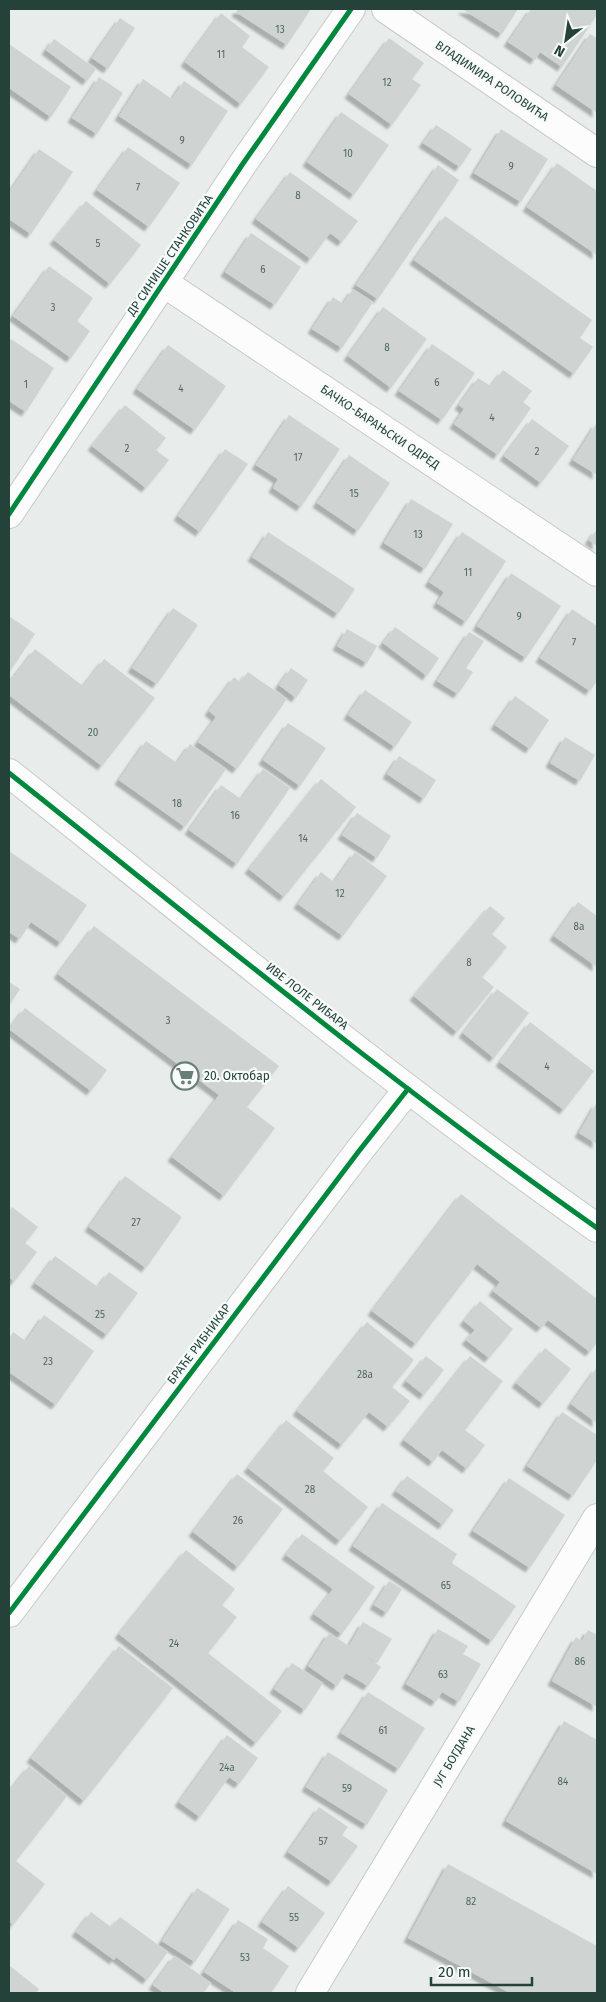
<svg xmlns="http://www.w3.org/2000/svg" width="606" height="2002" font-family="'Fira Sans',sans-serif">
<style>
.building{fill:#cfd4d2;filter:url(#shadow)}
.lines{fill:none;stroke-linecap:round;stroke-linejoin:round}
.minor-casing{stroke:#c5cac8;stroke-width:30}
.minor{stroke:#fcfcfc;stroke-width:28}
.cycleway-casing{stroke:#f7fbf9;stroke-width:8}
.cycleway{stroke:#00873e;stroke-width:5}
.labels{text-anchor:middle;stroke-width:4.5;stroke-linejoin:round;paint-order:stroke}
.number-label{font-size:10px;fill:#506761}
.street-label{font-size:12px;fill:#24423a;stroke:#f7fbf9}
.poi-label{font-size:12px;fill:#24423a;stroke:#f7fbf9;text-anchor:start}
</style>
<defs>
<filter id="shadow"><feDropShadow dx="-4.5" dy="4.5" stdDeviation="1" flood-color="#0004"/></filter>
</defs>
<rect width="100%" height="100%" fill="#e8edeb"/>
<!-- building -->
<g class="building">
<polygon points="238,9 311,9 287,45 236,12"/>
<polygon points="462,9 518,9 502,34"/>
<polygon points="531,9 597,9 597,15 562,67 540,52 535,60 508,42"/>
<polygon points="221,13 250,36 242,47 269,67 241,104 185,62"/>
<polygon points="120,18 135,28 108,69 92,58"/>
<polygon points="590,34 597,38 597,113 556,85"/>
<polygon points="389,38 424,63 412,79 421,85 392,125 349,94"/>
<polygon points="54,39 96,69 87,81 46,50"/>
<polygon points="9,44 71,87 51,117 9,88"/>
<polygon points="99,77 123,93 97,134 72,118"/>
<polygon points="143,79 172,99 184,81 228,111 192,165 119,116"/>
<polygon points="341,112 389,145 354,195 307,162"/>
<polygon points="436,125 472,149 460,167 423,143"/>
<polygon points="501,129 548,159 521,202 474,173"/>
<polygon points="128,147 180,183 149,227 97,190"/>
<polygon points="39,149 73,172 31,234 9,219 9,193"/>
<polygon points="557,163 597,191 597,255 527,207"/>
<polygon points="438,165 459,180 378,299 356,285"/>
<polygon points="290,172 358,221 342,242 330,233 311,259 256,219"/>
<polygon points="86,201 141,245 110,284 54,240"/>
<polygon points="445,216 592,320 580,338 593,347 574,374 414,260"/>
<polygon points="251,233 301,267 275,305 225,272"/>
<polygon points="49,266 93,298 77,321 90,331 71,358 13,316"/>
<polygon points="353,289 373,302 342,348 312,329 333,297 343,304"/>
<polygon points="383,307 427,339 391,388 348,356"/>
<polygon points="11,339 54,368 26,412 9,401 9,343"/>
<polygon points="432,344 475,373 442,420 399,391"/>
<polygon points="168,345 226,386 195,430 137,389"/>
<polygon points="503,370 532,391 523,402 531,408 498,455 454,424 464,409 459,405 478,378 491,386"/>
<polygon points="125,405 166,438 156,450 169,460 146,488 92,446"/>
<polygon points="289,415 340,449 301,507 273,488 278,479 256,465"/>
<polygon points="532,419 569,446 541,483 504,456"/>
<polygon points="597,422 597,475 573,460"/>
<polygon points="225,449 248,464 200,532 178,516"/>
<polygon points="349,455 390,483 358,531 317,503"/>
<polygon points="411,499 453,524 425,569 384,543"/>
<polygon points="597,529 597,546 589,540"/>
<polygon points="268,532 355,589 338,614 252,557"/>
<polygon points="462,532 506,561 466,622 437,603 444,592 429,582"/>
<polygon points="511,573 561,606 526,658 477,626"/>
<polygon points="173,608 198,625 157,684 132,668"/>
<polygon points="572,609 597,626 597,681 590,691 540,658"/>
<polygon points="9,616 35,634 9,673"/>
<polygon points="395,627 439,658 427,676 383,643"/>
<polygon points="347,629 377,646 367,663 337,646"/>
<polygon points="469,632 484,641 466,668 473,672 458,694 437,681"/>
<polygon points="35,649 83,686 104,659 155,698 102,766 9,695 9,683"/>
<polygon points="291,668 308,680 296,698 279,685"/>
<polygon points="248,672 287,699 237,769 198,742 216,717 209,711 234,677 240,682"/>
<polygon points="365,690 412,722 395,747 348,715"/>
<polygon points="515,696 549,720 530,749 495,725"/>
<polygon points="288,723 326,748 300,786 263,760"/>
<polygon points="565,737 595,755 580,781 550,763"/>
<polygon points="146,741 177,763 190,744 226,769 185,827 119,780"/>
<polygon points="399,756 436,780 424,799 387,774"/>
<polygon points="263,769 290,788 237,864 189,830 221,785 241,799"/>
<polygon points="321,779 356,807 284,897 249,869"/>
<polygon points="357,813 391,836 377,858 342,835"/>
<polygon points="9,851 87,905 61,943 31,922 20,939 9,932"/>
<polygon points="355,852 387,876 343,936 298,904 321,872 334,882"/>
<polygon points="578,902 597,916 597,967 554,936"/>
<polygon points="490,906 505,918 492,934 507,947 482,977 494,987 457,1032 414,996"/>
<polygon points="94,926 279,1066 247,1107 275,1128 224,1196 172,1157 219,1095 58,974"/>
<polygon points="9,982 20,989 9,1006"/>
<polygon points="497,989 529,1013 494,1058 463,1033"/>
<polygon points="25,1008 107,1070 91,1091 9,1029"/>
<polygon points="530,1022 594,1071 564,1110 500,1062"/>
<polygon points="597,1102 597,1144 579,1133"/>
<polygon points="125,1176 182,1217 146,1268 89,1227"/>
<polygon points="461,1194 597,1299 597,1343 590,1352 548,1320 541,1328 493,1291 500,1282 477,1264 416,1344 372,1311"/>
<polygon points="12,1207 38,1227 25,1243 37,1252 14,1282 9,1277 9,1211"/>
<polygon points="55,1256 98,1287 109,1272 138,1293 107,1335 35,1283"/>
<polygon points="480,1301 513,1329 489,1358 466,1340 475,1330 464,1321"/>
<polygon points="44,1315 94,1351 56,1405 9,1372 9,1339 13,1332 26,1341"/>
<polygon points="367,1322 414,1360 392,1387 410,1401 388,1427 369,1412 342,1445 297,1411"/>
<polygon points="545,1348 571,1369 543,1404 516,1383"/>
<polygon points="426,1356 444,1370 424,1395 406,1381"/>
<polygon points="470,1356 503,1381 465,1430 485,1445 467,1469 442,1450 433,1462 404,1440"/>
<polygon points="597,1367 597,1423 571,1404"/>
<polygon points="562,1412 597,1435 597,1460 573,1496 527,1466"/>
<polygon points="286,1420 334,1458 323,1471 368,1507 340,1541 248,1468"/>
<polygon points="237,1474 283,1509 238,1567 193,1532"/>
<polygon points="407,1476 454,1510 443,1525 396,1491"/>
<polygon points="509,1478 565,1515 530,1568 473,1531"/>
<polygon points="382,1503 457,1554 452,1563 516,1606 492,1641 353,1546"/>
<polygon points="302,1534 375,1587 342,1634 314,1614 333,1589 286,1555"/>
<polygon points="186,1550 235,1589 222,1605 237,1617 208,1653 282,1711 256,1743 119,1634"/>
<polygon points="389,1581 402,1589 387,1613 374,1605"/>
<polygon points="363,1622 392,1639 377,1663 360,1652 381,1667 368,1686 346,1673 337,1686 308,1666 329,1633 349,1646"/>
<polygon points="438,1629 468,1646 463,1654 481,1664 459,1702 442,1692 436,1702 406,1684"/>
<polygon points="588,1630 597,1635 597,1707 552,1681 576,1637 582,1641"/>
<polygon points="119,1646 173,1688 84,1801 31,1758"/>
<polygon points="292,1663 323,1683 305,1710 274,1689"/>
<polygon points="368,1692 425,1728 399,1769 341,1733"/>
<polygon points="564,1721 597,1740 597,1874 506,1821"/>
<polygon points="227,1735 258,1758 239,1784 229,1777 200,1817 179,1802"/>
<polygon points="328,1752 388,1790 367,1825 306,1787"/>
<polygon points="29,1766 67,1796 16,1861 45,1884 13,1925 9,1921 9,1792"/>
<polygon points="319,1807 348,1827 342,1835 358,1846 332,1882 288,1852"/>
<polygon points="448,1864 597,1946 597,1993 510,1993 408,1938"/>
<polygon points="288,1886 325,1913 299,1948 262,1922"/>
<polygon points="197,1888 230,1909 195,1962 162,1941"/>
<polygon points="91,1912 111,1927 120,1917 168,1952 147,1980 116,1957 114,1960 76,1932"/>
<polygon points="238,1920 268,1939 263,1948 289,1966 271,1993 236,1993 204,1972"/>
<polygon points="174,1956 211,1983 203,1993 164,1993 153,1985"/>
<polygon points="9,1965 39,1989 36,1993 9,1993"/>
</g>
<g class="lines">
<!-- minor casing -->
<g class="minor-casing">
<g id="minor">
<polyline points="386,9 597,153"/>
<polyline points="164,283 597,572"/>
<polyline points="9,514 242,165 351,9"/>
<path d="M9,773C203,927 395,1086 597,1228"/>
<polyline points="9,1613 359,1151 408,1089"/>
<polyline points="310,1993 597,1518"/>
</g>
</g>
<!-- minor -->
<use href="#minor" class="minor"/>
<!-- cycleway casing -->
<g class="cycleway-casing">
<g id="cycleway">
<polyline points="9,514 242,165 351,9"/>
<path d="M9,773C203,927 395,1086 597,1228"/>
<polyline points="9,1613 359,1151 408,1089"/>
</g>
</g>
<!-- cycleway -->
<use href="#cycleway" class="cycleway"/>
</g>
<!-- icons -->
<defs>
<g id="supermarket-ring" transform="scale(1.4375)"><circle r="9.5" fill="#f7fbf9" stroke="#697e78" stroke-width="1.5"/><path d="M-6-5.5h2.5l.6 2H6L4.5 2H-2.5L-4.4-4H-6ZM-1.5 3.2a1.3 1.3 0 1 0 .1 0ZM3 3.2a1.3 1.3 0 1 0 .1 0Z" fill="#697e78"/></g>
</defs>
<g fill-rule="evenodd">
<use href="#supermarket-ring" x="185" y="1076"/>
</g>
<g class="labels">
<!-- number labels -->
<g class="number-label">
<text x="280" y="33">13</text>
<text x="221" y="58">11</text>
<text x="387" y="86">12</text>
<text x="182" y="144">9</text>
<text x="348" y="157">10</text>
<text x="511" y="170">9</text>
<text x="138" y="191">7</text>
<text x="298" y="199">8</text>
<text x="98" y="247">5</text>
<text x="263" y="273">6</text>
<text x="53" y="311">3</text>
<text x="387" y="351">8</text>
<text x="437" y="386">6</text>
<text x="26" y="388">1</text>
<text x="181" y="392">4</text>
<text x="492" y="421">4</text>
<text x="127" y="452">2</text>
<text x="537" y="455">2</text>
<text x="298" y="461">17</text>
<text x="354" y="497">15</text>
<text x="418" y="538">13</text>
<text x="468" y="576">11</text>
<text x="519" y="620">9</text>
<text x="574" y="646">7</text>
<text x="93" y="736">20</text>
<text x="177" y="807">18</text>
<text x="235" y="819">16</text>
<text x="303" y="842">14</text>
<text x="340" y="897">12</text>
<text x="579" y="930">8a</text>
<text x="469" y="966">8</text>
<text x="168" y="1024">3</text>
<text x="547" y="1070">4</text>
<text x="136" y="1226">27</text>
<text x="100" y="1318">25</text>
<text x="48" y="1365">23</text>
<text x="365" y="1378">28a</text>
<text x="310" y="1493">28</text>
<text x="238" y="1524">26</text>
<text x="446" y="1589">65</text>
<text x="174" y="1647">24</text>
<text x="580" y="1665">86</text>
<text x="443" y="1678">63</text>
<text x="383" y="1734">61</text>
<text x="227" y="1771">24a</text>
<text x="563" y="1785">84</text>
<text x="347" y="1792">59</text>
<text x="323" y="1845">57</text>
<text x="471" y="1905">82</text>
<text x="294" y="1921">55</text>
<text x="245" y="1961">53</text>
</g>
<!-- street labels -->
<g class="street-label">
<text transform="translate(492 81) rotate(34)" y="4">ВЛАДИМИРА РОЛОВИЋА</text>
<text transform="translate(170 255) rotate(-56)" y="4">ДР СИНИШЕ СТАНКОВИЋА</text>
<text transform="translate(380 427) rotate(34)" y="4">БАЧКО-БАРАЊСКИ ОДРЕД</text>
<text transform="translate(307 996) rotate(38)" y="4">ИВЕ ЛОЛЕ РИБАРА</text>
<text transform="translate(199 1344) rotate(-53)" y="4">БРАЋЕ РИБНИКАР</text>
<text transform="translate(454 1756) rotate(-59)" y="4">ЈУГ БОГДАНА</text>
</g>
<!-- poi labels -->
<g class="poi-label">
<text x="204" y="1080">20. Октобар</text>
</g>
</g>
<!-- border -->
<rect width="606" height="2002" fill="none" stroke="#24423a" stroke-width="20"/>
<!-- north arrow -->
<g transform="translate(566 40) rotate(210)" stroke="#f7fbf9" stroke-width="4" paint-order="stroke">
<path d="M0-4L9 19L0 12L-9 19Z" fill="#24423a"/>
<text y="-8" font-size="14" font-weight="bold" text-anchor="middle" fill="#24423a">N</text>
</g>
<!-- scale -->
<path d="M431 1977v8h101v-8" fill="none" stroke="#24423a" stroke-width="2.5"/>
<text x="438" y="1977" font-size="15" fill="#24423a" stroke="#f7fbf9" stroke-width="4" paint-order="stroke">20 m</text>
</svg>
